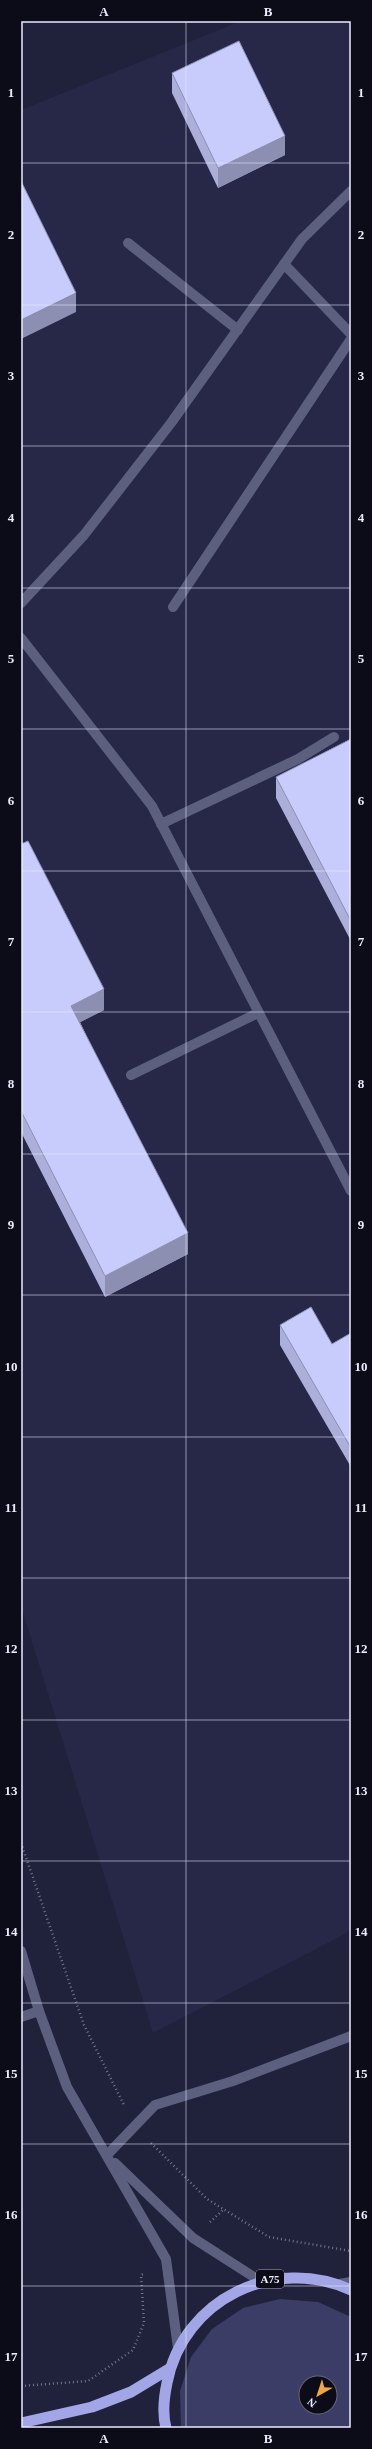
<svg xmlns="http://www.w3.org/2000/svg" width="372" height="2449" font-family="'Times New Roman',serif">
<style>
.built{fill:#272848}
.green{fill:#3b3d66;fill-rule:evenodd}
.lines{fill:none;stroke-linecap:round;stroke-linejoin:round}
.path{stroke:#73758b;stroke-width:2.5;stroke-dasharray:1 3;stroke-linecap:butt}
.service{stroke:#5d5f7f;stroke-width:10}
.minor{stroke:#5d5f7f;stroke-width:10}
.tertiary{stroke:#5d5f7f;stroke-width:10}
.trunk{stroke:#a2a6e6;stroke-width:11}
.wall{fill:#acafda}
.shaded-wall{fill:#8c8fb1}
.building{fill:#c8ccfd;stroke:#8c8fb1}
.grid{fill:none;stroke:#eaecfe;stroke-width:1;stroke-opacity:0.55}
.labels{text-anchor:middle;stroke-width:4;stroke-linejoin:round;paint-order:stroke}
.shield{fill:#0c0c18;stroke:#a7a9b9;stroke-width:1}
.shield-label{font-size:11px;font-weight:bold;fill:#eaecfe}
.neatline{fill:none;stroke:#eaecfe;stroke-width:1.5}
.grid-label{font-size:13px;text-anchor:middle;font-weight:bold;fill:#eaecfe}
</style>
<rect width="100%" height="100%" fill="#20213b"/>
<!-- built -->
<polygon class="built" points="241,21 351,21 351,1928 343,1935 153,2033 21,1606 21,110"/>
<!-- green -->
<path class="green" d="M280,2299L318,2302L351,2317V2428H181L180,2391L191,2357L212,2329L243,2308ZM306,2383H330V2407H306Z"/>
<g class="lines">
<!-- path -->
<g class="path">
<polyline points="21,1843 84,2025 124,2105"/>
<polyline points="151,2143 207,2199 269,2237 351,2251"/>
<polyline points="210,2222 224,2209"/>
<polyline points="21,2386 88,2381 133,2350 144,2323 141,2275 145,2273"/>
</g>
<!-- service -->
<g class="service">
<polyline points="128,243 238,330"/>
<polyline points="284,264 351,334"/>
<polyline points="21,603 84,535 171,423 302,239 351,191"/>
<polyline points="173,607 351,339"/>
<polyline points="21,638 152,806 351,1191"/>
<polyline points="161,824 298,759 334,737"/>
<polyline points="131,1075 258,1013"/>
<polyline points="21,2017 39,2011"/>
<polyline points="107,2155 155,2105 233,2081 351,2036"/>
</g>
<!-- minor -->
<polyline class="minor" points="339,2284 351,2282"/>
<!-- tertiary -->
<g class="tertiary">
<polyline points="21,1951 39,2011 67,2087 166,2259 178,2348"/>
<polyline points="115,2163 193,2238 260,2281"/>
</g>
<!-- trunk -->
<g class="trunk">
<polyline points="21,2423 92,2407 131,2392 169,2369"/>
<path d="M166,2428C162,2413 164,2397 167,2383C183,2299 275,2255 351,2290"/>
</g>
</g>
<!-- wall -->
<g class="wall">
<polygon points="172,73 285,155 218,188 172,93"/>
<polygon points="351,739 351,941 276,798 276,777"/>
<polygon points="21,844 104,1010 80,1022 188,1254 105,1297 21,1132"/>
<polygon points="280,1325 332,1344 351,1333 351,1467 280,1345"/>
</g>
<!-- shaded-wall -->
<g class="shaded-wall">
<polygon points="285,136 285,155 218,188 218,168"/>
<polygon points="76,293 76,312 21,339 21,320"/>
<polygon points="104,989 104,1010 71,1027 71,1006"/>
<polygon points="188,1233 188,1254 105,1297 105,1276"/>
</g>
<!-- building -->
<g class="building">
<polygon points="239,41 285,136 218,168 172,73"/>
<polygon points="21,181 76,293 21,320"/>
<polygon points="351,739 351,921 276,777"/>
<polygon points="28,841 104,989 71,1006 188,1233 105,1276 21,1111 21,844"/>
<polygon points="311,1307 332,1344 351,1333 351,1448 280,1325"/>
</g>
<!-- grid -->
<path class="grid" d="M186,21V2428M21,163H351M21,305H351M21,446H351M21,588H351M21,729H351M21,871H351M21,1012H351M21,1154H351M21,1295H351M21,1437H351M21,1578H351M21,1720H351M21,1861H351M21,2003H351M21,2144H351M21,2286H351"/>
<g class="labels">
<!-- shield labels -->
<rect class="shield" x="256" y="2270" width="28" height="18" rx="3"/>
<g class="shield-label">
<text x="270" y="2283">A75</text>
</g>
</g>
<!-- border -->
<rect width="372" height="2449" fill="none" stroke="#0c0c18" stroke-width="44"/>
<!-- north arrow -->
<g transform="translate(318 2395) rotate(219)"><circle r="19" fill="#0c0c18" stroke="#656674"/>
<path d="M0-3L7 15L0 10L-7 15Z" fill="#f1a640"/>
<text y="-6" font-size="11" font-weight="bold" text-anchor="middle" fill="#eaecfe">N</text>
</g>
<rect x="22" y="22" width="328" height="2405" class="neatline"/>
<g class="grid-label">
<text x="104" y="16">A</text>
<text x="268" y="16">B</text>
<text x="11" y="97">1</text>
<text x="361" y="97">1</text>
<text x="11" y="239">2</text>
<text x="361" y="239">2</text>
<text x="11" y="380">3</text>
<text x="361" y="380">3</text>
<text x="11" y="522">4</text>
<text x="361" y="522">4</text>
<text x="11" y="663">5</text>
<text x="361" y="663">5</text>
<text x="11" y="805">6</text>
<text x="361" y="805">6</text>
<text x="11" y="946">7</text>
<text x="361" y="946">7</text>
<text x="11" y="1088">8</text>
<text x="361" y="1088">8</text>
<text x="11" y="1229">9</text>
<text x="361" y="1229">9</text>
<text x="11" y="1371">10</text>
<text x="361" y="1371">10</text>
<text x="11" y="1512">11</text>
<text x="361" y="1512">11</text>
<text x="11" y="1653">12</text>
<text x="361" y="1653">12</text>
<text x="11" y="1795">13</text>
<text x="361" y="1795">13</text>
<text x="11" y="1936">14</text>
<text x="361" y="1936">14</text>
<text x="11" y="2078">15</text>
<text x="361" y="2078">15</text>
<text x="11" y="2219">16</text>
<text x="361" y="2219">16</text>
<text x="11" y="2361">17</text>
<text x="361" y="2361">17</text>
<text x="104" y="2443">A</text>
<text x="268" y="2443">B</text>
</g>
</svg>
